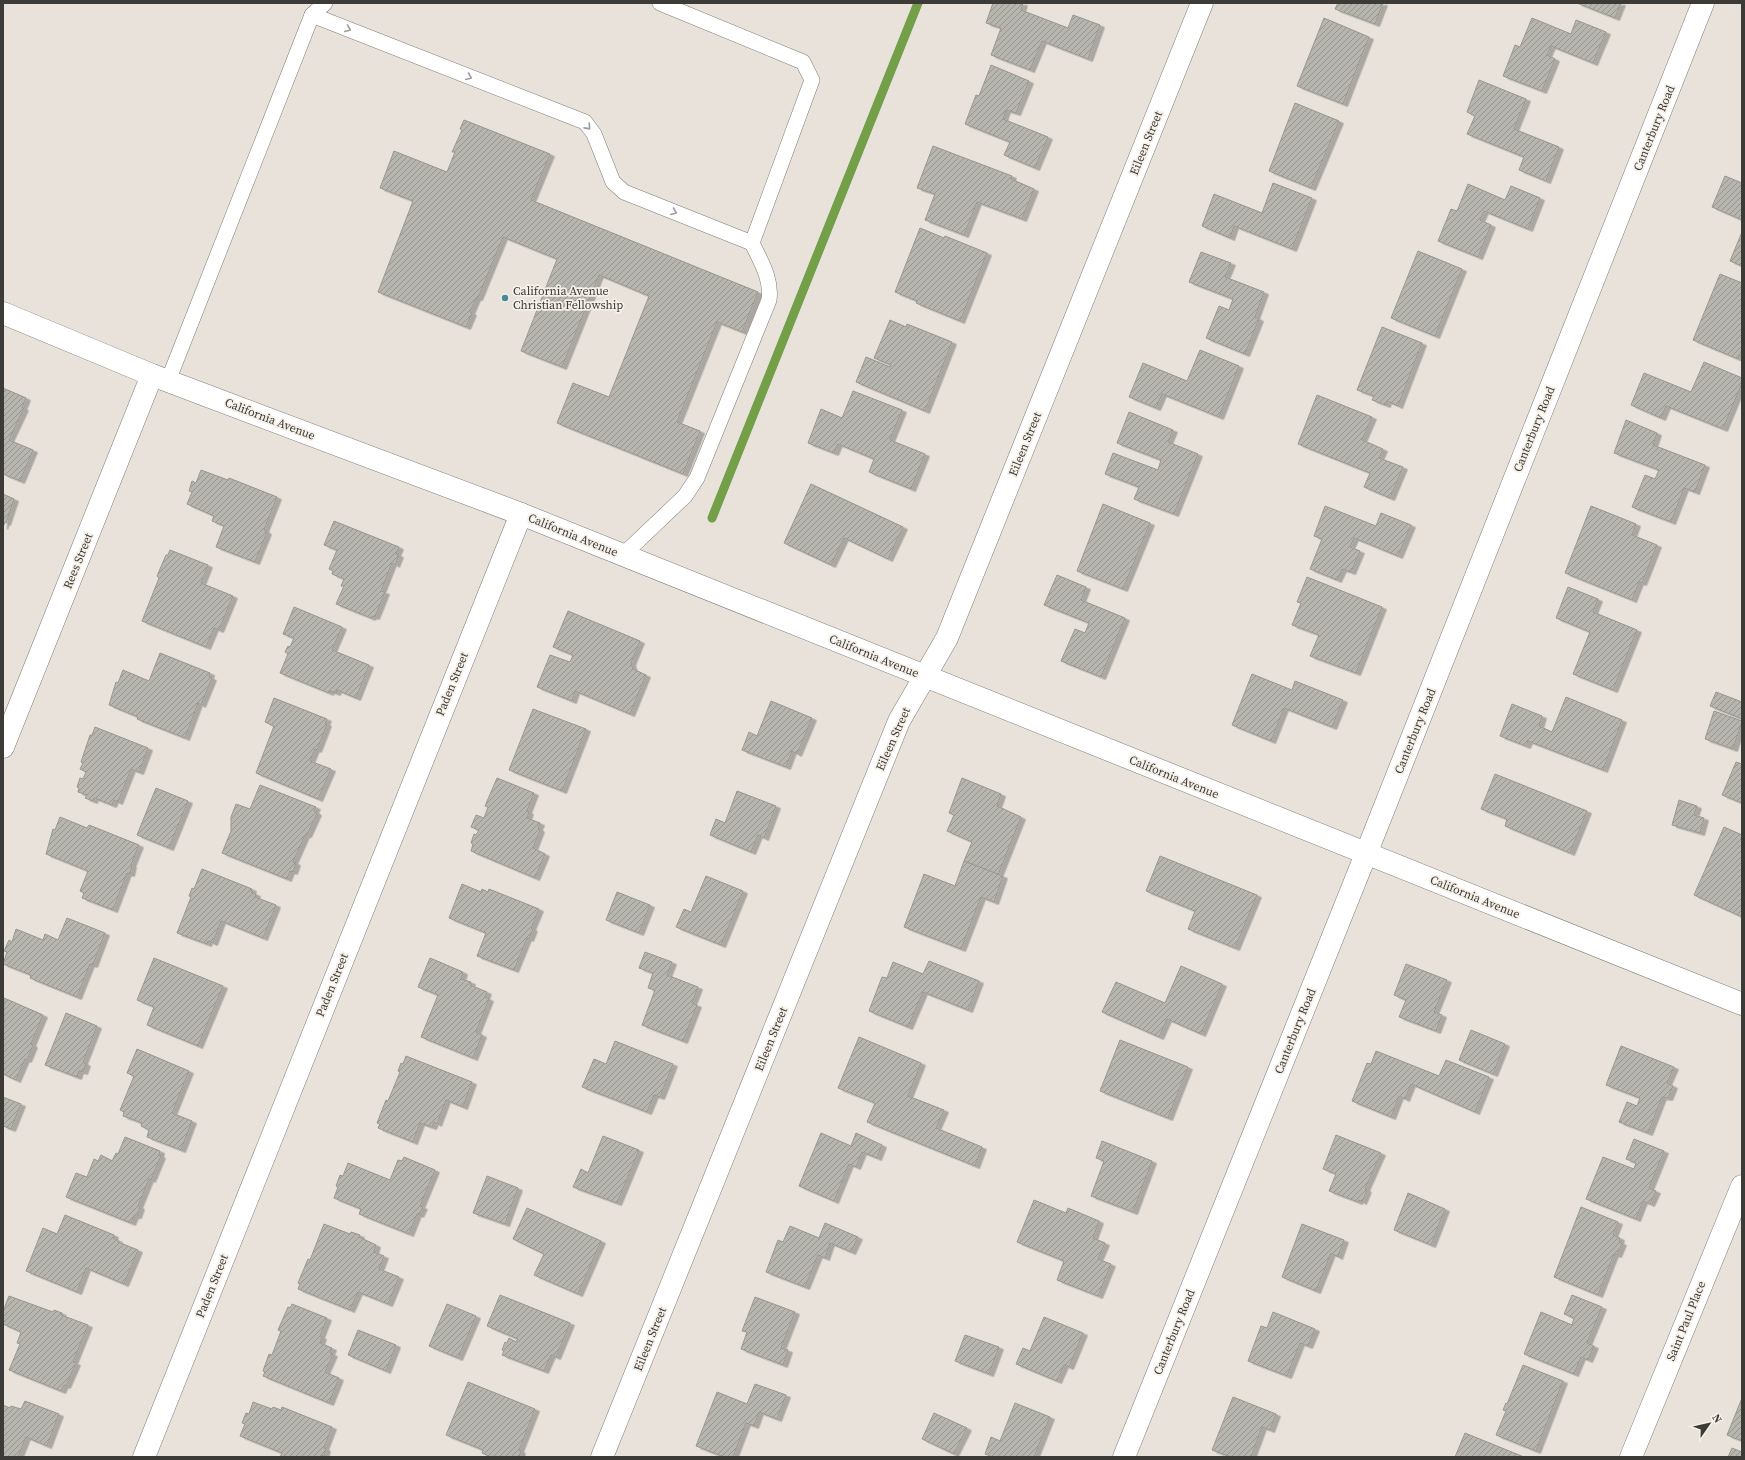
<svg xmlns="http://www.w3.org/2000/svg" width="1745" height="1460" font-family="'Source Serif 4',serif">
<style>
.lines{fill:none;stroke-linecap:round;stroke-linejoin:round}
.stream{stroke:#739f48;stroke-width:9}
.building{fill:url(#building-hatch);stroke:#98978f;filter:url(#shadow)}
.service-casing{stroke:#827d76;stroke-width:16}
.minor-casing{stroke:#827d76;stroke-width:23}
.secondary-casing{stroke:#827d76;stroke-width:23}
.service{stroke:#fff;stroke-width:15}
.minor{stroke:#fff;stroke-width:22}
.secondary{stroke:#fff;stroke-width:22}
.oneway{stroke:#9e9d9c}
.poi-dot{fill:#478b9a;stroke:#f5f0e8;stroke-width:1.5}
.labels{text-anchor:middle;stroke-width:3.5;stroke-linejoin:round;paint-order:stroke}
.street-label{font-size:12px;fill:#3d3b38;stroke:#f5f0e8}
.poi-label{font-size:12px;fill:#3d3b38;stroke:#f5f0e8;text-anchor:start}
</style>
<defs>
<pattern id="building-hatch" width="6" height="6" patternUnits="userSpaceOnUse"><rect width="6" height="6" fill="#b7b6ae"/><path d="M-1 1l2-2M0 6l6-6M5 7l2-2" fill="none" stroke="#96958f"/></pattern>
<filter id="shadow"><feDropShadow dx="4.5" dy="2.5" stdDeviation="0" flood-color="#0004"/></filter>
</defs>
<rect width="100%" height="100%" fill="#e8e2db"/>
<g class="lines">
<!-- stream -->
<polyline class="stream" points="712,518 918,3"/>
</g>
<!-- building -->
<g class="building">
<polygon points="993,3 1023,3 1021,10 1068,28 1073,15 1100,25 1088,59 1042,41 1030,70 991,55 1001,28 986,23"/>
<polygon points="1338,3 1383,3 1375,24 1335,9"/>
<polygon points="1577,3 1621,3 1615,18"/>
<polygon points="1324,18 1369,37 1343,104 1297,86"/>
<polygon points="1532,18 1571,34 1576,20 1606,32 1593,63 1551,46 1547,55 1555,59 1542,91 1503,76 1515,45 1520,47"/>
<polygon points="991,65 1029,81 1016,113 1006,110 1003,119 1048,137 1035,168 1004,155 1010,142 965,124 976,95 979,96"/>
<polygon points="1479,80 1526,99 1514,129 1559,147 1546,181 1519,170 1524,157 1467,134 1475,116 1467,112"/>
<polygon points="1295,103 1339,121 1311,188 1269,171"/>
<polygon points="464,120 550,154 531,200 758,292 742,332 717,322 677,422 700,431 683,474 557,423 573,383 609,397 649,296 599,275 562,367 521,351 557,259 503,237 478,298 476,298 470,312 472,313 466,327 378,292 413,201 380,188 394,151 447,172 455,152 452,152 462,130 460,129"/>
<polygon points="933,146 1012,176 1011,179 1034,189 1022,219 977,202 964,235 925,220 935,194 917,188"/>
<polygon points="1725,176 1742,183 1742,220 1712,207"/>
<polygon points="1273,183 1312,198 1292,249 1234,226 1230,238 1202,226 1214,194 1262,213"/>
<polygon points="1468,184 1505,200 1511,186 1540,198 1528,229 1484,211 1480,220 1491,225 1478,257 1438,241 1451,209 1457,211"/>
<polygon points="920,228 944,238 945,236 987,253 960,321 916,303 917,301 895,292"/>
<polygon points="1742,232 1742,266 1730,261"/>
<polygon points="1418,251 1462,269 1435,336 1391,318"/>
<polygon points="1201,252 1231,263 1225,277 1264,292 1255,317 1259,319 1245,354 1206,338 1219,306 1229,310 1233,299 1189,282"/>
<polygon points="1720,274 1742,283 1742,349 1738,359 1693,340"/>
<polygon points="890,320 906,327 907,324 952,342 925,411 856,382 866,357 890,367 891,365 874,358"/>
<polygon points="1382,327 1422,343 1398,406 1387,401 1386,405 1372,400 1374,396 1357,390"/>
<polygon points="1200,350 1239,366 1219,417 1162,394 1156,408 1129,397 1143,363 1187,381"/>
<polygon points="1704,362 1742,378 1742,383 1723,429 1666,406 1661,418 1631,405 1644,373 1691,392"/>
<polygon points="3,388 26,398 22,408 24,408 9,440 33,450 20,481 3,474"/>
<polygon points="853,391 902,410 890,440 925,454 911,489 869,472 874,459 838,444 834,453 808,443 821,409 842,418"/>
<polygon points="1317,395 1372,417 1362,440 1383,449 1379,458 1403,467 1390,498 1364,487 1370,473 1298,444"/>
<polygon points="1129,412 1173,430 1168,442 1198,454 1174,514 1134,499 1139,487 1105,474 1113,453 1158,470 1161,460 1117,443"/>
<polygon points="1626,420 1657,433 1653,445 1705,465 1695,492 1684,488 1671,522 1632,507 1645,475 1655,479 1659,470 1614,453"/>
<polygon points="201,470 228,480 229,478 277,497 264,530 267,532 255,562 216,547 224,526 212,521 214,516 187,504 192,492 189,491 192,481 196,483"/>
<polygon points="811,484 903,527 888,559 844,538 831,565 784,543"/>
<polygon points="3,494 14,499 6,523 5,522 3,527"/>
<polygon points="1103,504 1150,523 1123,589 1077,571"/>
<polygon points="1325,506 1376,526 1381,513 1411,525 1398,556 1354,538 1350,547 1360,551 1351,572 1342,569 1337,580 1310,569 1322,539 1314,536"/>
<polygon points="1591,506 1636,524 1632,535 1657,545 1642,583 1639,582 1632,600 1565,573"/>
<polygon points="334,521 399,547 396,554 399,555 395,565 392,563 381,591 385,592 375,617 372,616 371,618 336,604 344,586 341,586 344,579 332,574 333,571 329,569 337,550 324,545"/>
<polygon points="170,550 208,565 201,583 233,596 219,630 214,628 206,647 142,621 159,578 157,576 166,555 168,555"/>
<polygon points="1057,575 1086,587 1081,600 1125,618 1101,677 1061,661 1075,629 1085,633 1089,623 1044,605"/>
<polygon points="1307,577 1382,607 1356,673 1310,656 1319,635 1292,625 1301,603 1297,602"/>
<polygon points="1568,587 1598,599 1593,612 1637,630 1613,690 1573,674 1590,632 1556,618"/>
<polygon points="294,607 342,627 332,650 369,665 356,698 337,690 336,693 330,691 329,693 280,673 288,654 285,652 288,646 290,647 294,638 283,634"/>
<polygon points="568,611 640,641 631,663 633,669 646,675 630,714 575,691 572,701 537,687 550,655 570,662 573,655 553,647"/>
<polygon points="160,653 210,673 209,677 212,678 201,705 198,703 185,738 137,719 138,717 109,705 116,682 118,683 123,670 149,681"/>
<polygon points="1252,674 1292,690 1295,681 1343,700 1332,727 1284,708 1271,741 1232,725"/>
<polygon points="1716,692 1742,702 1742,719 1710,706"/>
<polygon points="1566,697 1622,720 1603,770 1528,741 1526,746 1500,736 1512,704 1542,716 1539,726 1552,732"/>
<polygon points="274,698 327,719 325,723 327,724 317,750 315,749 310,761 331,769 318,799 256,773 274,726 265,722"/>
<polygon points="771,701 812,718 797,754 792,751 786,767 742,750 749,732 757,736"/>
<polygon points="533,709 586,729 562,791 509,770"/>
<polygon points="1714,711 1742,721 1733,749 1705,739"/>
<polygon points="95,727 148,748 139,772 131,769 118,802 114,800 112,805 94,798 93,801 85,798 87,795 78,792 79,788 77,787 80,778 83,779 86,772 80,769 83,763 81,762 90,735 92,735"/>
<polygon points="1736,762 1742,764 1742,803 1722,795"/>
<polygon points="1495,774 1587,811 1570,853 1505,826 1507,819 1481,809"/>
<polygon points="497,778 534,793 527,811 529,812 527,818 540,823 538,828 540,830 533,848 545,854 535,878 471,851 473,844 471,843 474,834 476,835 479,830 471,827 476,815 484,818 488,807 485,806"/>
<polygon points="962,778 1001,794 997,806 1021,817 998,875 964,861 972,842 947,831 954,815 949,813"/>
<polygon points="260,785 316,807 314,811 317,813 307,835 305,835 293,862 296,863 293,872 290,871 287,879 222,853 231,831 231,817 236,804 250,809"/>
<polygon points="156,788 188,801 169,848 137,835"/>
<polygon points="737,791 776,806 764,838 758,835 751,852 710,835 716,819 725,823"/>
<polygon points="1679,800 1697,806 1694,815 1704,818 1700,833 1672,825"/>
<polygon points="60,817 87,828 89,825 139,845 131,865 132,865 130,874 127,873 113,910 82,898 84,893 80,891 88,871 46,854 53,829 55,830"/>
<polygon points="1724,827 1742,835 1742,917 1694,895"/>
<polygon points="1160,856 1257,895 1235,948 1188,929 1195,911 1146,891"/>
<polygon points="964,861 1003,876 994,902 981,897 961,949 904,927 924,874 955,886"/>
<polygon points="202,869 252,889 251,892 256,894 255,897 276,905 263,938 221,921 213,943 208,941 207,944 177,933 191,897 189,896 192,888 194,889"/>
<polygon points="706,876 743,891 721,945 676,927 684,909 691,912"/>
<polygon points="462,884 481,892 482,889 488,892 489,889 539,909 531,928 533,929 529,939 527,938 514,970 477,956 486,933 449,918"/>
<polygon points="617,892 650,905 639,933 606,920"/>
<polygon points="67,918 105,933 93,965 90,964 77,997 30,978 31,975 3,964 7,952 4,951 9,940 12,942 16,929 43,940 45,934 58,940"/>
<polygon points="645,952 672,962 667,975 698,987 692,1003 697,1005 683,1041 642,1025 655,990 648,988 653,973 639,968"/>
<polygon points="154,958 223,986 198,1046 147,1025 154,1007 137,1000"/>
<polygon points="430,958 463,972 461,979 471,982 470,985 487,992 485,997 489,999 476,1032 482,1035 473,1058 421,1037 438,995 418,987"/>
<polygon points="929,961 979,981 968,1010 923,992 908,1027 869,1011 882,977 887,978 893,962 923,974"/>
<polygon points="1406,964 1447,980 1434,1012 1442,1015 1436,1031 1399,1017 1406,1000 1394,995"/>
<polygon points="1181,966 1222,984 1201,1034 1167,1019 1159,1037 1102,1012 1116,982 1165,1003"/>
<polygon points="4,998 43,1015 31,1044 33,1045 27,1060 25,1059 16,1080 3,1074"/>
<polygon points="66,1013 97,1026 83,1062 86,1064 83,1072 79,1071 77,1077 45,1065"/>
<polygon points="1471,1030 1505,1044 1493,1074 1459,1060"/>
<polygon points="859,1037 921,1063 908,1096 944,1110 936,1128 982,1147 975,1166 867,1122 875,1103 838,1088"/>
<polygon points="1120,1040 1188,1067 1168,1118 1100,1091"/>
<polygon points="615,1041 673,1064 660,1097 654,1095 647,1112 582,1087 594,1059 606,1064"/>
<polygon points="1621,1046 1674,1067 1667,1083 1673,1086 1668,1098 1662,1097 1648,1133 1619,1122 1627,1102 1637,1106 1640,1098 1606,1085"/>
<polygon points="137,1049 189,1071 172,1113 192,1121 181,1150 147,1137 149,1130 141,1126 142,1123 123,1116 124,1112 120,1110 134,1076 127,1073"/>
<polygon points="1376,1051 1439,1076 1446,1060 1489,1077 1475,1112 1411,1084 1405,1099 1399,1096 1391,1117 1352,1101 1367,1063 1371,1064"/>
<polygon points="406,1056 472,1082 463,1107 446,1100 437,1124 434,1122 432,1127 420,1123 413,1142 378,1128 380,1124 377,1123 386,1100 388,1101 400,1072 398,1071 401,1063 403,1064"/>
<polygon points="3,1097 21,1104 11,1129 3,1126"/>
<polygon points="821,1133 851,1146 856,1133 882,1145 877,1158 862,1152 856,1167 849,1164 834,1201 799,1186"/>
<polygon points="1336,1135 1381,1153 1365,1189 1367,1190 1362,1202 1359,1200 1358,1202 1329,1191 1336,1174 1323,1169"/>
<polygon points="603,1136 639,1150 617,1203 573,1187 581,1169 588,1173"/>
<polygon points="125,1137 160,1151 159,1155 161,1156 151,1180 149,1179 138,1206 140,1207 137,1216 134,1216 131,1223 66,1197 76,1173 87,1177 94,1159 98,1161 101,1155 112,1161 116,1153 118,1154"/>
<polygon points="1634,1139 1664,1151 1649,1188 1656,1191 1650,1204 1643,1201 1636,1219 1586,1199 1603,1157 1634,1169 1636,1163 1626,1159"/>
<polygon points="1102,1141 1152,1161 1133,1212 1091,1196 1104,1161 1096,1158"/>
<polygon points="404,1157 435,1170 420,1206 423,1207 419,1215 417,1214 409,1234 359,1214 361,1209 334,1198 338,1187 336,1186 340,1175 343,1176 348,1163 390,1180 398,1160 402,1161"/>
<polygon points="487,1176 518,1188 505,1224 473,1213"/>
<polygon points="1408,1193 1445,1209 1431,1245 1394,1230"/>
<polygon points="1034,1200 1066,1213 1068,1208 1099,1221 1093,1238 1105,1243 1098,1259 1111,1264 1098,1296 1057,1280 1064,1261 1017,1242"/>
<polygon points="1581,1207 1618,1222 1613,1235 1620,1238 1619,1242 1622,1243 1617,1255 1614,1254 1598,1295 1554,1277"/>
<polygon points="527,1208 601,1241 578,1294 534,1275 544,1254 513,1239"/>
<polygon points="65,1215 114,1235 113,1238 118,1240 118,1242 138,1250 124,1284 86,1268 77,1292 26,1271 43,1228 57,1234"/>
<polygon points="825,1223 858,1237 851,1252 830,1243 825,1258 818,1255 805,1287 766,1272 778,1240 783,1242 790,1226 819,1238"/>
<polygon points="324,1224 350,1234 351,1232 360,1235 359,1237 376,1245 374,1252 384,1256 379,1269 399,1277 388,1304 358,1292 350,1310 298,1289 300,1284 298,1283 308,1259 310,1260"/>
<polygon points="1302,1224 1344,1240 1338,1257 1331,1253 1316,1291 1282,1277"/>
<polygon points="500,1295 570,1323 556,1357 551,1355 544,1371 502,1355 504,1351 502,1350 505,1342 507,1343 509,1338 516,1342 518,1339 487,1326"/>
<polygon points="1572,1295 1602,1307 1587,1343 1594,1346 1588,1360 1581,1357 1574,1374 1524,1354 1541,1312 1572,1325 1574,1318 1564,1314"/>
<polygon points="9,1296 53,1312 54,1310 62,1313 61,1315 88,1325 73,1362 76,1363 66,1386 64,1385 61,1391 9,1370 20,1344 17,1343 21,1332 3,1324 3,1311"/>
<polygon points="755,1297 795,1312 781,1348 788,1350 783,1365 741,1349 747,1332 742,1331"/>
<polygon points="292,1304 327,1318 320,1336 322,1337 320,1343 332,1348 330,1353 333,1354 325,1372 339,1378 329,1403 263,1376 265,1372 263,1371 269,1354 272,1355 281,1331 278,1330 288,1307 290,1308"/>
<polygon points="447,1304 476,1316 458,1358 429,1346"/>
<polygon points="1273,1312 1315,1329 1308,1346 1300,1343 1287,1376 1248,1361 1261,1326 1267,1328"/>
<polygon points="1044,1317 1083,1333 1069,1367 1064,1365 1057,1381 1016,1364 1023,1348 1030,1351"/>
<polygon points="358,1330 396,1345 386,1371 348,1355"/>
<polygon points="965,1335 999,1347 989,1374 955,1361"/>
<polygon points="1523,1365 1563,1381 1536,1451 1496,1435 1506,1411 1503,1410 1506,1403 1507,1404"/>
<polygon points="468,1382 535,1409 519,1450 521,1451 519,1457 491,1457 482,1453 483,1450 446,1435"/>
<polygon points="755,1384 786,1395 777,1419 759,1412 754,1426 746,1423 733,1457 724,1457 696,1446 717,1392 747,1404"/>
<polygon points="1233,1397 1276,1414 1270,1430 1262,1427 1251,1457 1231,1457 1212,1450"/>
<polygon points="1742,1398 1742,1441 1727,1435"/>
<polygon points="25,1401 59,1414 47,1446 26,1437 18,1457 3,1457 3,1405 10,1408 11,1406 21,1409"/>
<polygon points="253,1402 272,1409 273,1407 281,1410 282,1407 332,1427 324,1448 326,1449 324,1456 321,1455 320,1457 280,1457 282,1453 240,1436 245,1424 242,1423 246,1413 249,1414"/>
<polygon points="1015,1403 1050,1417 1034,1457 993,1457 985,1454 991,1437 1000,1441"/>
<polygon points="934,1413 967,1428 954,1454 922,1439"/>
<polygon points="1465,1433 1524,1457 1455,1457"/>
<polygon points="1732,1448 1742,1452 1742,1457 1728,1457"/>
</g>
<g class="lines">
<!-- service casing -->
<g class="service-casing">
<g id="service">
<polyline points="312,15 585,122 594,134 613,182 624,192 752,243"/>
<polyline points="168,381 312,15 325,3"/>
<path d="M623,555L685,496L697,478L769,300C772,279 761,262 752,243L812,80L803,62L660,3"/>
</g>
</g>
<!-- minor casing -->
<g class="minor-casing">
<g id="minor">
<polyline points="3,747 152,375"/>
<polyline points="144,1457 521,514"/>
<polyline points="602,1457 899,721 947,638 1202,3"/>
<polyline points="1124,1457 1366,854 1703,3"/>
<polyline points="1631,1457 1742,1186"/>
</g>
</g>
<!-- secondary casing -->
<g class="secondary-casing">
<polyline id="secondary" points="3,313 152,375 521,514 1742,1004"/>
</g>
<!-- service -->
<use href="#service" class="service"/>
<!-- minor -->
<use href="#minor" class="minor"/>
<!-- secondary -->
<use href="#secondary" class="secondary"/>
</g>
<!-- one-way arrows -->
<defs><path id="oneway-chevron" d="M-2-3.5L2.5 0L-2 3.5" fill="none" stroke-width="1.6" stroke-linecap="round" stroke-linejoin="round"/></defs>
<g class="oneway">
<use href="#oneway-chevron" transform="translate(348 29) rotate(22)"/>
<use href="#oneway-chevron" transform="translate(469 77) rotate(22)"/>
<use href="#oneway-chevron" transform="translate(588 127) rotate(48)"/>
<use href="#oneway-chevron" transform="translate(674 212) rotate(22)"/>
</g>
<!-- markers -->
<circle class="poi-dot" cx="505" cy="298" r="4"/>
<g class="labels">
<!-- street labels -->
<g class="street-label">
<text transform="translate(1654 128) rotate(-68)" y="4">Canterbury Road</text>
<text transform="translate(1146 143) rotate(-68)" y="4">Eileen Street</text>
<text transform="translate(270 419) rotate(21)" y="4">California Avenue</text>
<text transform="translate(1534 429) rotate(-68)" y="4">Canterbury Road</text>
<text transform="translate(1025 444) rotate(-68)" y="4">Eileen Street</text>
<text transform="translate(573 535) rotate(22)" y="4">California Avenue</text>
<text transform="translate(78 561) rotate(-68)" y="4">Rees Street</text>
<text transform="translate(874 656) rotate(22)" y="4">California Avenue</text>
<text transform="translate(452 684) rotate(-68)" y="4">Paden Street</text>
<text transform="translate(1415 731) rotate(-68)" y="4">Canterbury Road</text>
<text transform="translate(893 739) rotate(-66)" y="4">Eileen Street</text>
<text transform="translate(1174 777) rotate(22)" y="4">California Avenue</text>
<text transform="translate(1475 897) rotate(22)" y="4">California Avenue</text>
<text transform="translate(332 985) rotate(-68)" y="4">Paden Street</text>
<text transform="translate(1295 1031) rotate(-68)" y="4">Canterbury Road</text>
<text transform="translate(771 1039) rotate(-68)" y="4">Eileen Street</text>
<text transform="translate(212 1286) rotate(-68)" y="4">Paden Street</text>
<text transform="translate(1686 1321) rotate(-68)" y="4">Saint Paul Place</text>
<text transform="translate(1174 1332) rotate(-68)" y="4">Canterbury Road</text>
<text transform="translate(650 1339) rotate(-68)" y="4">Eileen Street</text>
</g>
<!-- poi labels -->
<g class="poi-label">
<text x="513" y="295">California Avenue<tspan x="513" dy="14">Christian Fellowship</tspan></text>
</g>
</g>
<!-- border -->
<rect width="1745" height="1460" fill="none" stroke="#3d3b38" stroke-width="8"/>
<!-- north arrow -->
<g transform="translate(1709 1424) rotate(56)" stroke="#f5f0e8" stroke-width="3" paint-order="stroke">
<path d="M0-3L7 15L0 10L-7 15Z" fill="#3d3b38"/>
<text y="-6" font-size="11" font-weight="bold" text-anchor="middle" fill="#3d3b38">N</text>
</g>
</svg>
